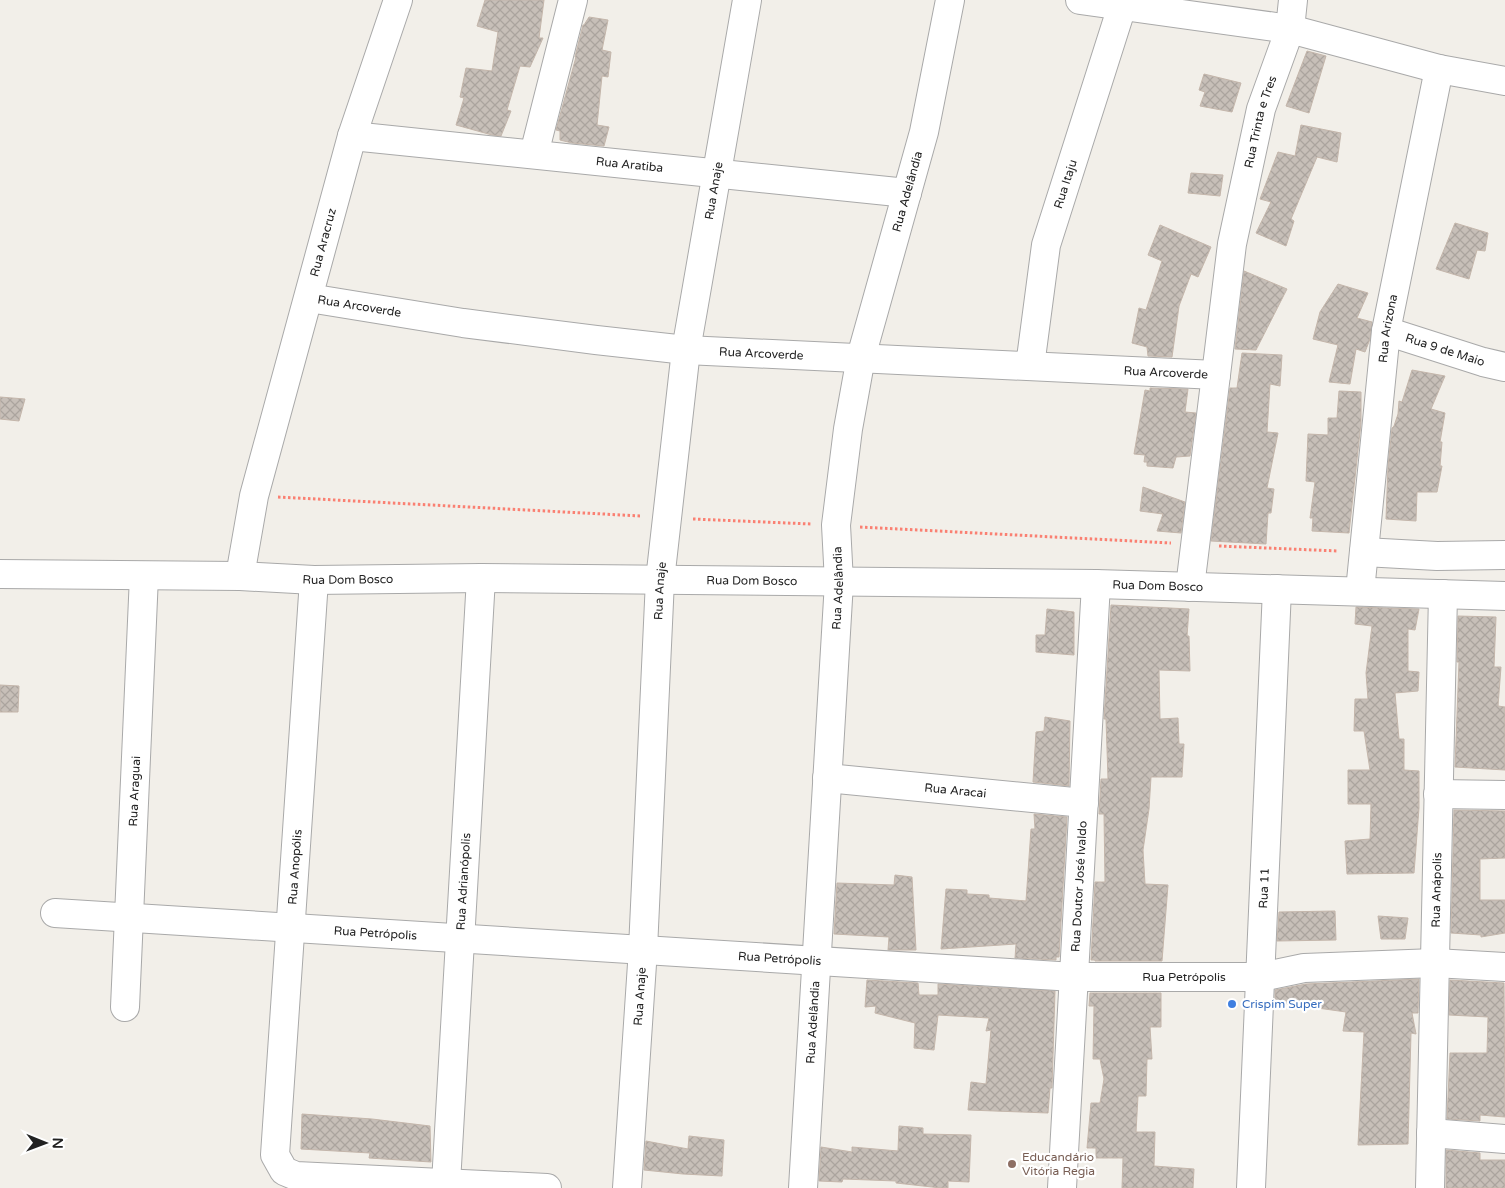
<svg xmlns="http://www.w3.org/2000/svg" width="1505" height="1188" font-family="'Varela Round',sans-serif">
<style>
.building{fill:url(#building-cross-hatch);stroke:#c4b6ab}
.lines{fill:none;stroke-linecap:round;stroke-linejoin:round}
.street-casing{stroke:#a9a9a9;stroke-width:30}
.path{stroke:#fa8072;stroke-width:3;stroke-dasharray:2.5 2.5;stroke-linecap:butt}
.street{stroke:#fff;stroke-width:28}
.shop-dot{fill:#3f7fe0;stroke:#fff;stroke-width:2}
.education-dot{fill:#8d6e63;stroke:#fff;stroke-width:2}
.labels{text-anchor:middle;stroke-width:4.5;stroke-linejoin:round;paint-order:stroke}
.street-label{font-size:12px;fill:#222;stroke:#fff}
.shop-label{font-size:12px;fill:#366cbe;stroke:#fff;text-anchor:start}
.education-label{font-size:12px;fill:#785e54;stroke:#fff;text-anchor:start}
</style>
<defs>
<pattern id="building-cross-hatch" width="8" height="8" patternUnits="userSpaceOnUse" patternTransform="scale(1.25)"><rect width="8" height="8" fill="#c7bfb8"/><path d="M0 0l8 8M0 8l8-8" fill="none" stroke="#aba49e"/></pattern>
</defs>
<rect width="100%" height="100%" fill="#f2efe9"/>
<!-- building -->
<g class="building">
<polygon points="485,0 544,0 539,38 543,38 530,67 520,66 507,110 511,111 501,136 492,135 456,125 464,98 460,97 466,68 492,71 498,32 477,26"/>
<polygon points="589,17 608,20 602,50 611,52 608,77 602,76 597,125 609,127 604,146 572,143 560,140 560,131 556,130 576,57 575,57 583,25 584,25"/>
<polygon points="1307,51 1326,56 1309,113 1286,106"/>
<polygon points="1204,74 1241,83 1232,112 1200,106 1205,92 1199,90"/>
<polygon points="1301,125 1341,133 1337,162 1317,157 1291,219 1294,221 1286,246 1256,233 1271,202 1260,199 1278,152 1295,156"/>
<polygon points="1191,173 1223,175 1220,196 1188,193"/>
<polygon points="1455,223 1488,233 1485,251 1477,250 1469,279 1436,269"/>
<polygon points="1160,225 1211,247 1198,277 1191,274 1179,306 1172,357 1148,356 1147,347 1132,343 1139,308 1146,310 1162,261 1148,255"/>
<polygon points="1244,271 1287,289 1256,350 1235,349"/>
<polygon points="1338,284 1368,293 1357,318 1372,322 1370,339 1365,352 1356,349 1350,384 1329,382 1338,345 1313,339 1320,312"/>
<polygon points="1242,353 1282,355 1280,386 1270,384 1267,432 1278,433 1267,488 1274,489 1271,513 1268,513 1266,544 1211,541 1230,388 1237,388"/>
<polygon points="1412,370 1445,376 1431,409 1445,413 1440,442 1442,442 1440,466 1442,466 1437,492 1417,492 1416,521 1386,519 1388,466 1392,428 1394,426 1398,414 1399,401 1402,402"/>
<polygon points="1150,388 1188,389 1185,412 1196,413 1190,456 1176,457 1173,468 1147,466 1147,462 1144,462 1145,455 1134,454 1145,390 1150,391"/>
<polygon points="1339,391 1361,392 1361,423 1349,533 1312,531 1313,518 1310,518 1315,482 1306,481 1308,434 1328,435 1328,418 1337,418"/>
<polygon points="0,397 25,399 19,421 0,419"/>
<polygon points="1143,487 1185,502 1181,533 1157,531 1163,514 1140,511"/>
<polygon points="1111,605 1189,609 1187,636 1189,636 1190,671 1159,670 1160,719 1178,718 1179,744 1184,744 1182,777 1151,777 1149,809 1143,850 1145,884 1168,885 1162,961 1095,961 1095,960 1091,960 1095,882 1105,882 1104,814 1099,814 1101,779 1108,779 1106,719 1104,719"/>
<polygon points="1356,607 1419,609 1415,630 1408,629 1408,671 1419,672 1418,691 1395,693 1399,739 1404,739 1404,770 1419,771 1419,808 1414,873 1347,874 1345,841 1370,839 1371,804 1348,804 1348,770 1370,770 1364,731 1354,731 1355,699 1368,699 1366,673 1372,626 1355,624"/>
<polygon points="1047,609 1074,612 1074,655 1036,652 1036,635 1045,635"/>
<polygon points="1458,616 1496,617 1494,667 1501,667 1498,706 1505,707 1505,770 1455,767 1459,662 1457,662"/>
<polygon points="0,685 19,686 18,712 0,712"/>
<polygon points="1045,717 1070,721 1069,786 1033,782 1036,732 1044,731"/>
<polygon points="1454,810 1505,811 1505,858 1480,859 1480,900 1505,900 1505,933 1481,937 1481,935 1451,933"/>
<polygon points="1034,814 1067,817 1059,957 1056,957 1056,960 1015,958 1016,944 941,949 946,889 967,890 967,894 989,895 989,898 1026,901 1031,829 1035,829"/>
<polygon points="895,875 912,877 916,950 888,950 889,937 834,934 837,883 894,885"/>
<polygon points="1335,911 1336,940 1277,941 1279,912"/>
<polygon points="1378,916 1408,918 1405,939 1381,939"/>
<polygon points="1419,979 1418,1013 1412,1013 1416,1034 1411,1033 1408,1144 1358,1145 1364,1032 1343,1031 1346,1012 1275,1002 1275,990 1306,984"/>
<polygon points="867,980 918,983 919,995 938,995 938,984 1055,991 1052,1088 1050,1088 1048,1113 968,1110 971,1082 986,1084 991,1030 986,1031 989,1018 938,1015 934,1050 914,1048 915,1023 875,1013 876,1006 865,1007"/>
<polygon points="1450,980 1504,983 1505,1117 1480,1115 1480,1121 1447,1119 1450,1053 1487,1053 1488,1017 1449,1015"/>
<polygon points="1090,993 1161,993 1161,1027 1150,1027 1152,1059 1147,1059 1146,1096 1138,1096 1136,1132 1155,1132 1154,1166 1194,1169 1193,1188 1122,1188 1123,1158 1096,1158 1096,1148 1087,1148 1091,1103 1100,1103 1104,1079 1100,1059 1093,1059 1094,1006 1089,1006"/>
<polygon points="302,1114 372,1119 430,1126 431,1162 369,1158 370,1153 301,1149"/>
<polygon points="899,1126 923,1128 923,1134 971,1135 969,1182 948,1181 948,1188 941,1188 896,1183 896,1181 843,1179 842,1182 819,1181 821,1147 852,1152 852,1147 898,1151"/>
<polygon points="689,1136 724,1140 722,1176 683,1174 644,1170 646,1141 688,1149"/>
<polygon points="1446,1150 1480,1153 1480,1160 1505,1160 1505,1188 1446,1188"/>
</g>
<g class="lines">
<!-- street casing -->
<g class="street-casing">
<g id="street">
<polyline points="1080,0 1290,29 1439,69 1505,81"/>
<path id="s1" d="M352,136L907,193"/>
<polyline points="534,154 573,0"/>
<path id="s2" d="M309,298L463,323L596,340L686,350L1216,375"/>
<path id="s3" d="M1386,331L1483,362L1505,367"/>
<path id="s4" d="M1030,366L1046,245L1124,0"/>
<polyline points="1364,552 1437,556 1505,555"/>
<path id="s5" d="M0,574L240,576L314,580L481,578L1096,584L1505,596"/>
<path id="s6" d="M240,576L254,496L352,136L398,0"/>
<polyline points="314,580 275,1155 284,1171 296,1176 547,1188"/>
<path id="s7" d="M1190,587L1232,244L1261,109L1290,29L1293,0"/>
<path id="s8" d="M1360,591L1386,331L1439,69"/>
<path id="s9" d="M827,778L1084,803"/>
<polyline points="1438,794 1505,795"/>
<path id="s10" d="M55,913L1074,977H1261L1304,968L1435,963L1505,967"/>
<path id="s11" d="M125,1007L144,576"/>
<polyline points="1431,1133 1505,1139"/>
<path id="s12" d="M446,1183L481,578"/>
<path id="s13" d="M627,1188L643,949L660,580L686,350L747,0"/>
<path id="s14" d="M803,1188L839,582L836,525L848,429L861,357L924,132L950,0"/>
<path id="s15" d="M1062,1188L1096,584"/>
<path id="s16" d="M1251,1188L1277,589"/>
<path id="s17" d="M1430,1188L1443,594"/>
</g>
</g>
<!-- path -->
<g class="path">
<polyline points="278,497 641,516"/>
<polyline points="693,519 811,524"/>
<polyline points="860,527 1171,543"/>
<polyline points="1219,546 1338,551"/>
</g>
<!-- street -->
<use href="#street" class="street"/>
</g>
<!-- markers -->
<circle class="shop-dot" cx="1232" cy="1004" r="5"/>
<circle class="education-dot" cx="1012" cy="1164" r="5"/>
<g class="labels">
<!-- street labels -->
<g class="street-label">
<text dy="4" stroke="none"><textPath href="#s7" startOffset="471">Rua Trinta e Tres</textPath></text>
<text dy="4" stroke="none"><textPath href="#s1" startOffset="279">Rua Aratiba</textPath></text>
<text dy="4" stroke="none"><textPath href="#s4" startOffset="186">Rua Itaju</textPath></text>
<text dy="4" stroke="none"><textPath href="#s13" startOffset="1002">Rua Anaje</textPath></text>
<text dy="4" stroke="none"><textPath href="#s14" startOffset="1006">Rua Adelândia</textPath></text>
<text dy="4" stroke="none"><textPath href="#s6" startOffset="344">Rua Aracruz</textPath></text>
<text dy="4" stroke="none"><textPath href="#s2" startOffset="51">Rua Arcoverde</textPath></text>
<text dy="4" stroke="none"><textPath href="#s8" startOffset="264">Rua Arizona</textPath></text>
<text dy="4" stroke="none"><textPath href="#s3" startOffset="62">Rua 9 de Maio</textPath></text>
<text dy="4" stroke="none"><textPath href="#s2" startOffset="456">Rua Arcoverde</textPath></text>
<text dy="4" stroke="none"><textPath href="#s2" startOffset="861">Rua Arcoverde</textPath></text>
<text dy="4" stroke="none"><textPath href="#s5" startOffset="348">Rua Dom Bosco</textPath></text>
<text dy="4" stroke="none"><textPath href="#s5" startOffset="752">Rua Dom Bosco</textPath></text>
<text dy="4" stroke="none"><textPath href="#s5" startOffset="1158">Rua Dom Bosco</textPath></text>
<text dy="4" stroke="none"><textPath href="#s14" startOffset="601">Rua Adelândia</textPath></text>
<text dy="4" stroke="none"><textPath href="#s13" startOffset="598">Rua Anaje</textPath></text>
<text dy="4" stroke="none"><textPath href="#s9" startOffset="129">Rua Aracai</textPath></text>
<text dy="4" stroke="none"><textPath href="#s11" startOffset="216">Rua Araguai</textPath></text>
<text transform="translate(295 867) rotate(-86)" y="4">Rua Anopólis</text>
<text dy="4" stroke="none"><textPath href="#s12" startOffset="302">Rua Adrianópolis</textPath></text>
<text dy="4" stroke="none"><textPath href="#s15" startOffset="302">Rua Doutor José Ivaldo</textPath></text>
<text dy="4" stroke="none"><textPath href="#s16" startOffset="300">Rua 11</textPath></text>
<text dy="4" stroke="none"><textPath href="#s17" startOffset="298">Rua Anápolis</textPath></text>
<text dy="4" stroke="none"><textPath href="#s10" startOffset="321">Rua Petrópolis</textPath></text>
<text dy="4" stroke="none"><textPath href="#s10" startOffset="726">Rua Petrópolis</textPath></text>
<text dy="4" stroke="none"><textPath href="#s10" startOffset="1131">Rua Petrópolis</textPath></text>
<text dy="4" stroke="none"><textPath href="#s13" startOffset="192">Rua Anaje</textPath></text>
<text dy="4" stroke="none"><textPath href="#s14" startOffset="166">Rua Adelândia</textPath></text>
</g>
<!-- shop labels -->
<g class="shop-label">
<text x="1242" y="1008">Crispim Super</text>
</g>
<!-- education labels -->
<g class="education-label">
<text x="1022" y="1161">Educandário<tspan x="1022" dy="14">Vitória Regia</tspan></text>
</g>
</g>
<!-- north arrow -->
<g transform="translate(45 1143) rotate(91)" stroke="#ffffff" stroke-width="4" paint-order="stroke">
<path d="M0-4L9 19L0 12L-9 19Z" fill="#222222"/>
<text y="-8" font-size="14" font-weight="bold" text-anchor="middle" fill="#222222">N</text>
</g>
</svg>
